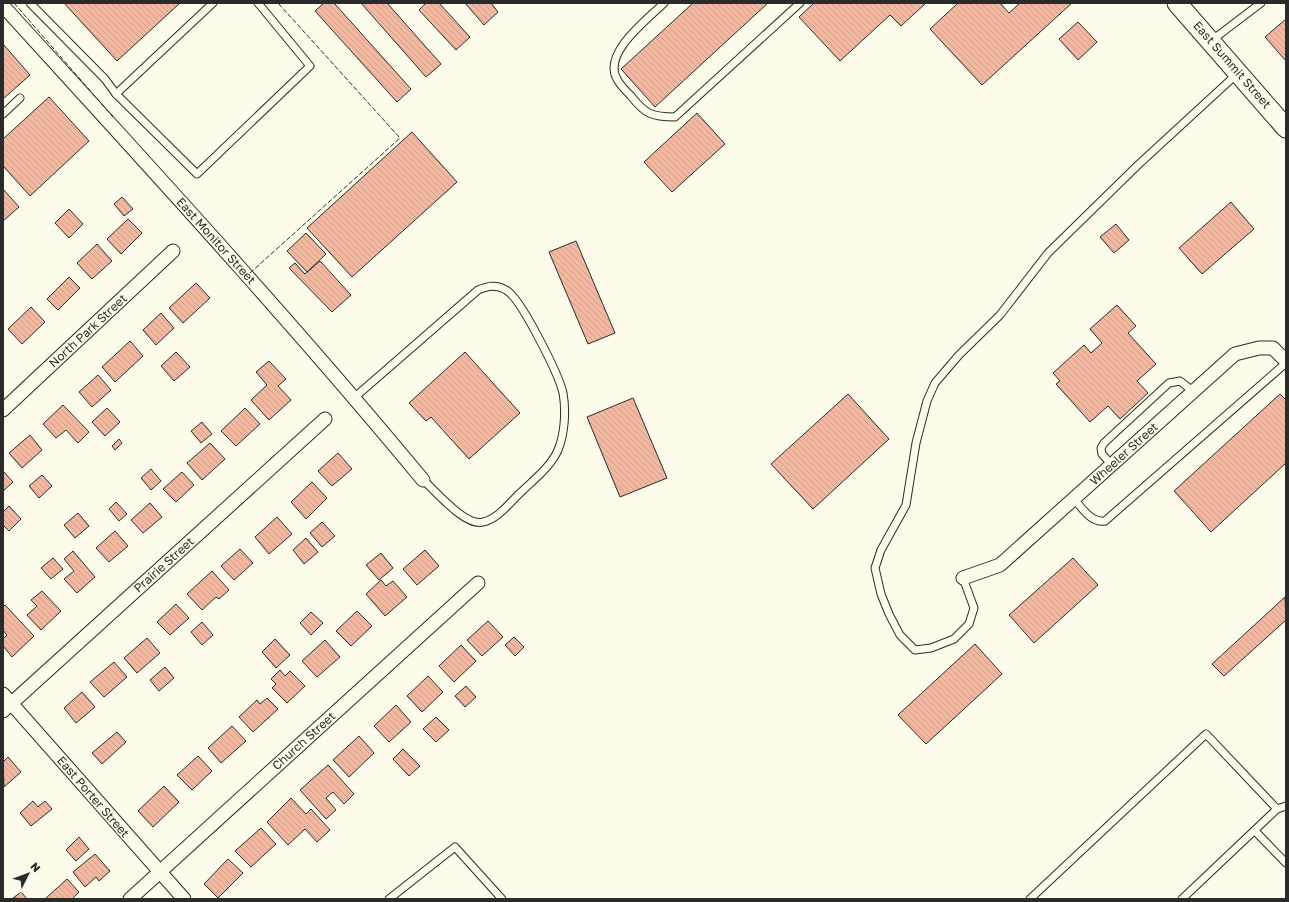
<svg xmlns="http://www.w3.org/2000/svg" width="1289" height="902" font-family="'Golos Text',sans-serif">
<style>
.building{fill:url(#building-back-hatch);stroke:#2b2b2b}
.lines{fill:none;stroke-linecap:round;stroke-linejoin:round}
.lane-casing{stroke:#2b2b2b;stroke-width:9}
.street-casing{stroke:#2b2b2b;stroke-width:15}
.secondary-casing{stroke:#2b2b2b;stroke-width:21}
.lane{stroke:#fdfbea;stroke-width:7}
.street{stroke:#fdfbea;stroke-width:13}
.secondary{stroke:#fdfbea;stroke-width:19}
.fence{stroke:#2b2b2b;stroke-width:1;stroke-dasharray:5 2;stroke-linecap:butt}
.labels{text-anchor:middle;stroke-width:3;stroke-linejoin:round;paint-order:stroke}
.street-label{font-size:12px;fill:#2b2b2b;stroke:#fdfbea}
</style>
<defs>
<pattern id="building-back-hatch" width="6" height="6" patternUnits="userSpaceOnUse"><rect width="6" height="6" fill="#f2b8a0"/><path d="M-1 5l2 2M0 0l6 6M5-1l2 2" fill="none" stroke="#d09e8a"/></pattern>
</defs>
<rect width="100%" height="100%" fill="#fdfbea"/>
<!-- building -->
<g class="building">
<polygon points="64,3 180,3 117,61"/>
<polygon points="324,3 334,3 411,89 397,102 315,11"/>
<polygon points="361,3 387,3 441,64 426,77"/>
<polygon points="426,3 439,3 470,37 456,50 419,10"/>
<polygon points="465,3 491,3 498,12 484,25"/>
<polygon points="693,3 768,3 655,107 621,69"/>
<polygon points="814,3 926,3 901,26 890,15 840,61 799,17"/>
<polygon points="958,3 1000,3 1009,13 1020,3 1072,3 982,85 930,29"/>
<polygon points="1286,19 1286,61 1265,37"/>
<polygon points="1078,22 1097,42 1078,60 1059,39"/>
<polygon points="3,44 30,75 3,99"/>
<polygon points="49,97 89,141 30,196 3,166 3,139"/>
<polygon points="697,113 725,144 672,192 644,162"/>
<polygon points="412,132 457,182 352,277 307,228"/>
<polygon points="3,189 19,207 3,221"/>
<polygon points="122,197 133,209 124,216 114,204"/>
<polygon points="1231,202 1254,229 1202,274 1179,248"/>
<polygon points="69,209 83,224 69,238 55,223"/>
<polygon points="128,219 142,233 121,254 107,239"/>
<polygon points="1116,224 1129,240 1114,253 1100,237"/>
<polygon points="306,233 326,254 307,272 287,251"/>
<polygon points="576,241 615,333 588,344 549,252"/>
<polygon points="97,244 112,261 92,279 77,263"/>
<polygon points="320,261 351,295 332,312 289,268 295,263 305,274"/>
<polygon points="69,277 80,288 58,310 47,299"/>
<polygon points="196,283 210,298 183,323 169,308"/>
<polygon points="1117,305 1136,326 1128,333 1156,364 1137,381 1148,393 1120,419 1108,406 1090,422 1056,384 1060,381 1053,373 1084,345 1091,353 1102,343 1090,329"/>
<polygon points="31,307 45,322 22,344 8,329"/>
<polygon points="161,313 174,328 156,345 143,330"/>
<polygon points="130,341 143,356 115,382 102,367"/>
<polygon points="176,352 190,367 174,381 161,366"/>
<polygon points="465,352 520,413 469,459 431,417 426,421 409,403"/>
<polygon points="269,361 286,379 278,386 291,400 269,420 251,400 267,385 256,372"/>
<polygon points="98,375 111,390 92,407 79,392"/>
<polygon points="848,394 889,439 813,509 771,464"/>
<polygon points="1280,394 1286,400 1286,463 1211,532 1174,491"/>
<polygon points="633,398 667,478 620,497 587,417"/>
<polygon points="63,405 89,432 78,443 66,430 56,438 43,424"/>
<polygon points="107,408 120,422 105,436 92,422"/>
<polygon points="245,408 260,424 236,446 221,431"/>
<polygon points="202,422 212,434 201,443 191,431"/>
<polygon points="30,435 42,450 22,468 9,453"/>
<polygon points="119,439 122,443 115,450 112,446"/>
<polygon points="210,443 225,459 202,480 187,463"/>
<polygon points="338,453 352,469 332,486 318,471"/>
<polygon points="151,469 161,481 151,490 141,478"/>
<polygon points="3,471 13,482 3,491"/>
<polygon points="182,472 194,485 176,502 163,489"/>
<polygon points="42,475 52,486 39,498 29,486"/>
<polygon points="312,482 327,498 306,519 291,502"/>
<polygon points="116,502 127,514 119,521 109,509"/>
<polygon points="150,503 162,517 143,533 131,520"/>
<polygon points="9,506 21,519 9,531 3,525 3,512"/>
<polygon points="78,513 89,526 75,538 64,525"/>
<polygon points="277,517 292,534 269,554 255,537"/>
<polygon points="322,522 335,536 322,547 310,533"/>
<polygon points="115,531 128,546 109,562 96,548"/>
<polygon points="306,538 318,552 304,564 293,550"/>
<polygon points="240,549 253,563 234,580 221,566"/>
<polygon points="425,550 439,566 417,585 403,569"/>
<polygon points="73,551 95,577 77,593 64,579 74,571 64,559"/>
<polygon points="381,553 393,568 379,580 366,565"/>
<polygon points="53,558 63,569 51,579 41,568"/>
<polygon points="1073,558 1098,585 1034,643 1009,615"/>
<polygon points="212,571 229,590 219,599 216,597 202,610 187,594"/>
<polygon points="381,580 386,586 393,581 407,597 385,616 366,594"/>
<polygon points="42,591 61,611 41,630 27,615 37,606 31,600"/>
<polygon points="1285,597 1286,620 1224,676 1212,664"/>
<polygon points="176,604 189,618 170,635 157,622"/>
<polygon points="5,605 34,636 12,657 3,646 3,639 7,635 3,630 3,607"/>
<polygon points="357,611 372,626 351,646 336,631"/>
<polygon points="311,612 323,623 311,635 300,623"/>
<polygon points="488,621 503,637 482,656 467,640"/>
<polygon points="202,622 213,635 202,645 191,632"/>
<polygon points="514,637 524,647 515,656 505,645"/>
<polygon points="147,638 160,653 137,673 124,658"/>
<polygon points="275,639 290,655 276,668 262,652"/>
<polygon points="325,640 340,657 317,677 302,661"/>
<polygon points="975,644 1002,674 926,744 898,715"/>
<polygon points="461,645 476,661 454,682 439,666"/>
<polygon points="114,662 127,677 104,697 90,682"/>
<polygon points="165,667 174,678 159,691 150,680"/>
<polygon points="280,670 285,676 290,671 305,686 287,703 272,688 276,684 271,679"/>
<polygon points="428,676 443,692 422,712 407,696"/>
<polygon points="466,686 476,697 465,707 455,696"/>
<polygon points="82,692 95,707 76,723 64,708"/>
<polygon points="267,698 278,709 253,732 239,717 257,700 260,704"/>
<polygon points="396,705 411,722 389,742 374,726"/>
<polygon points="436,717 449,730 436,742 423,729"/>
<polygon points="232,726 246,741 221,763 208,748"/>
<polygon points="117,732 126,742 102,764 92,753"/>
<polygon points="359,736 374,753 349,777 333,760"/>
<polygon points="403,749 420,766 409,776 393,759"/>
<polygon points="198,756 212,771 192,790 177,775"/>
<polygon points="8,757 21,772 4,787 3,762"/>
<polygon points="328,765 354,794 344,804 333,792 326,798 336,810 326,819 300,790"/>
<polygon points="164,786 179,802 153,827 138,811"/>
<polygon points="291,798 306,814 311,809 330,830 317,842 305,829 288,845 267,822"/>
<polygon points="33,801 38,807 45,801 52,809 31,826 20,813"/>
<polygon points="261,828 276,844 251,867 235,851"/>
<polygon points="79,837 89,849 76,861 66,850"/>
<polygon points="95,854 110,871 99,881 96,877 85,887 73,872"/>
<polygon points="228,859 243,873 218,898 204,884"/>
<polygon points="67,879 79,892 72,899 45,899"/>
<polygon points="21,892 27,899 13,898"/>
</g>
<g class="lines">
<!-- lane casing -->
<g class="lane-casing">
<g id="lane">
<polyline points="30,3 105,79 116,94 197,174 310,66 258,3"/>
<path d="M664,3C648,19 602,53 617,79C620,85 626,91 631,96C645,114 652,117 675,117L800,3"/>
<polyline points="1211,41 1261,3"/>
<polyline points="116,94 213,3"/>
<polyline points="3,114 20,98"/>
<path d="M355,397L478,290C488,286 496,284 506,290C521,298 559,375 563,393C566,410 565,433 558,450C551,467 531,482 518,495C508,505 497,519 483,522C465,527 436,491 423,480"/>
<polyline points="1112,465 1102,454 1101,448 1104,443 1169,383 1180,381 1194,392"/>
<path d="M1074,499C1082,508 1091,523 1105,521L1286,363"/>
<polyline points="963,578 974,608 969,624 954,639 931,648 915,650 900,635 889,614 881,594 875,568 881,550 906,505 916,443 927,401 935,383 959,355 1000,315 1048,253 1139,164 1238,73"/>
<polyline points="1255,831 1286,863"/>
<polyline points="389,899 455,847 502,899"/>
<polyline points="1030,899 1206,734 1277,809 1286,806"/>
<polyline points="1182,899 1277,809"/>
</g>
</g>
<!-- street casing -->
<g class="street-casing">
<g id="street">
<path d="M3,6C145,162 288,317 423,480"/>
<polyline points="3,410 173,251"/>
<polyline points="963,578 1000,565 1235,354 1259,348 1273,348 1286,361"/>
<polyline points="3,694 184,899"/>
<polyline points="3,711 325,419"/>
<polyline points="130,899 478,583"/>
</g>
</g>
<!-- secondary casing -->
<g class="secondary-casing">
<polyline id="secondary" points="1177,3 1286,128"/>
</g>
<!-- lane -->
<use href="#lane" class="lane"/>
<!-- street -->
<use href="#street" class="street"/>
<!-- secondary -->
<use href="#secondary" class="secondary"/>
<!-- fence -->
<g class="fence">
<polyline points="14,3 113,117"/>
<polyline points="250,273 400,138 278,3"/>
</g>
</g>
<g class="labels">
<!-- street labels -->
<g class="street-label">
<text transform="translate(1232 65) rotate(49)" y="4">East Summit Street</text>
<text transform="translate(216 241) rotate(48)" y="4">East Monitor Street</text>
<text transform="translate(88 331) rotate(-43)" y="4">North Park Street</text>
<text transform="translate(1124 454) rotate(-42)" y="4">Wheeler Street</text>
<text transform="translate(164 565) rotate(-42)" y="4">Prairie Street</text>
<text transform="translate(304 741) rotate(-42)" y="4">Church Street</text>
<text transform="translate(93 797) rotate(49)" y="4">East Porter Street</text>
</g>
</g>
<!-- border -->
<rect width="1289" height="902" fill="none" stroke="#2b2b2b" stroke-width="8"/>
<!-- north arrow -->
<g transform="translate(28 874) rotate(48)" stroke="#fdfbea" stroke-width="3" paint-order="stroke">
<path d="M0-3L7 15L0 10L-7 15Z" fill="#2b2b2b"/>
<text y="-6" font-size="11" font-weight="bold" text-anchor="middle" fill="#2b2b2b">N</text>
</g>
</svg>
